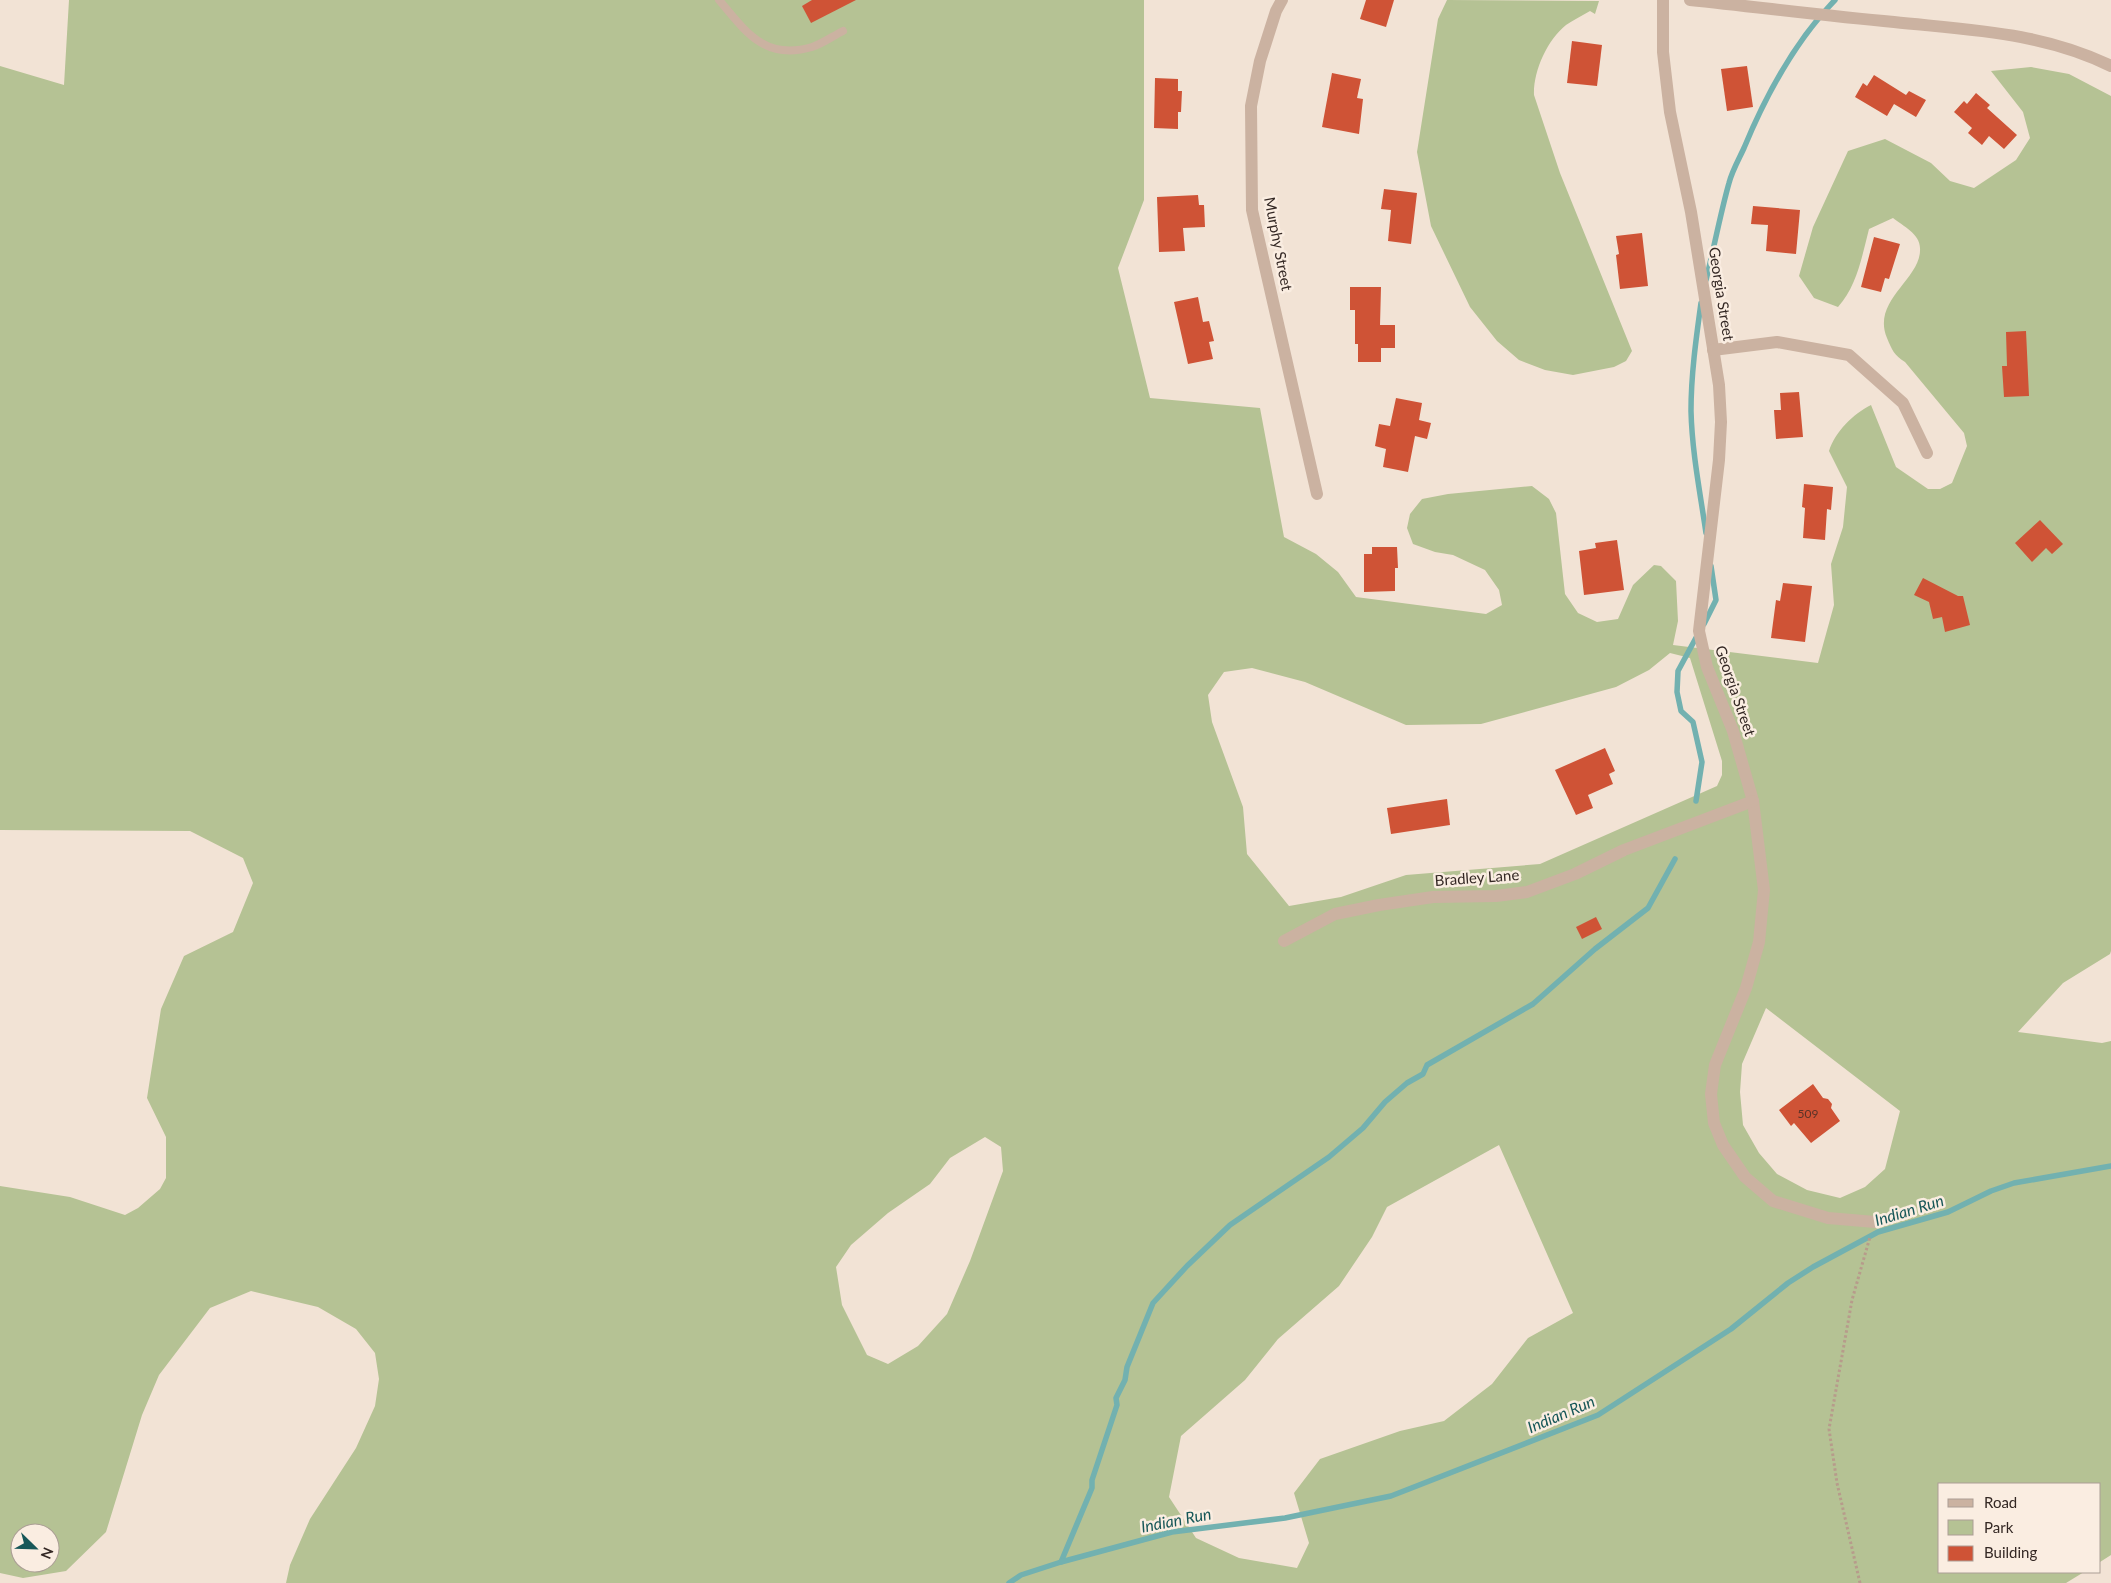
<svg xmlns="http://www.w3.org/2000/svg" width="2111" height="1583" font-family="Lato,sans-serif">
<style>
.green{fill:#b5c294;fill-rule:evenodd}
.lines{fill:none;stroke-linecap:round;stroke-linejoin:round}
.stream{stroke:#72b1b0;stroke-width:5.5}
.building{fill:#cf5336}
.path{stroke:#b79b8b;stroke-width:3;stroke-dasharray:2.5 2.5;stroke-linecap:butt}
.service{stroke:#cbb2a1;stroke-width:8}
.minor{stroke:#cbb2a1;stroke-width:12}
.labels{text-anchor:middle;stroke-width:5;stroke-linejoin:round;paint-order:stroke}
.number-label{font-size:12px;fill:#5b3328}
.street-label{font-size:15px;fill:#342824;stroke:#faede1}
.water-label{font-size:16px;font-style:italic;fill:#175758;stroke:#faede1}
</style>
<rect width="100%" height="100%" fill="#f2e3d5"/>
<!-- green -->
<g class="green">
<path d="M69,0H1144V200L1118,268L1150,398L1260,408L1284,537L1316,554L1338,572L1356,597L1486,614L1502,605L1499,590L1485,570L1453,555L1435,552L1413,544L1407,528L1410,514L1422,499L1448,494L1532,486L1549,499L1556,513L1565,594L1578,613L1597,622L1618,619L1633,585L1654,565L1661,566L1676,581L1678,621L1673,645L1818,663L1834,605L1831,564L1843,527L1847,487L1829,451C1835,432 1853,414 1871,405L1896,467L1928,489H1940L1952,483L1967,446L1964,433L1905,362C1894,355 1892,350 1887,338C1871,300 1922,279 1920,248C1920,234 1903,226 1893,218L1869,229C1862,256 1857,286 1838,307L1814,298L1799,276L1813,227L1848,151L1885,139L1931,163L1950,181L1974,188L2016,160L2030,138L2023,112L1991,71L2031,67L2069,74L2111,96V951L2110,954L2063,983L2018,1032L2102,1043L2111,1041V1555L2100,1562V1484H1940V1572H2084L2066,1583H286L290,1565L310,1519L356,1448L375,1406L379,1379L375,1353L356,1329L318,1307L251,1291L210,1308L159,1375L142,1415L106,1532L66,1571L23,1578L0,1573V1186L70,1197L125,1215L138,1208L160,1189L166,1178V1137L147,1098L161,1009L184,956L233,932L253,883L243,858L190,831L0,830V66L64,85ZM1670,653L1690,658L1722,761V775L1717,786L1540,864L1406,875L1341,897L1289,906L1247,854L1243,807L1212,722L1208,695L1224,672L1252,668L1305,682L1406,725L1481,724L1616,687L1649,670ZM1766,1008L1900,1111L1885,1169L1865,1187L1840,1198L1807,1190L1777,1174L1759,1153L1743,1125L1740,1092L1742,1064ZM985,1137L1001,1147L1003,1171L970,1261L947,1314L918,1346L888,1364L867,1355L842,1305L836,1267L851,1245L888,1213L930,1184L950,1158ZM1499,1145L1573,1313L1528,1338L1492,1384L1444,1421L1400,1431L1320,1459L1294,1493L1309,1543L1297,1568L1239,1558L1196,1538L1169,1497L1181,1436L1245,1380L1278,1339L1339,1286L1372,1237L1387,1207ZM20,1533H50V1563H20Z"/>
<path d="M1447,0L1599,1L1595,14L1590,11C1582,16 1573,20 1566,25C1547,40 1533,72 1534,95L1560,173L1632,351L1626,361L1614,367L1573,375L1545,370L1519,360L1497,341L1470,307L1431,226L1417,152L1438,19Z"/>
</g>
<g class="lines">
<!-- stream -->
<g class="stream">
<path d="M1706,280C1714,248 1720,215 1729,183C1732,171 1739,159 1744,148C1766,95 1795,41 1835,0"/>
<path d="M1701,303C1696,339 1691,375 1691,411C1692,452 1700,492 1706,533"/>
<polyline points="1704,624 1716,600 1711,566"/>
<polyline points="1696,801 1702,762 1693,722 1681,711 1677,692 1678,671 1698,634"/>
<polyline points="1061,1562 1092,1488 1092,1480 1117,1405 1116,1398 1125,1380 1127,1367 1153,1303 1187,1266 1230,1225 1329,1157 1363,1128 1385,1102 1407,1083 1423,1074 1427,1065 1533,1004 1595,949 1648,908 1675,859"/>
<polyline points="1009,1583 1021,1575 1061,1562 1172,1532 1285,1518 1391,1496 1598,1415 1731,1329 1788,1283 1813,1267 1878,1232 1948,1212 1991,1191 2014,1183 2111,1166"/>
</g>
</g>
<!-- building -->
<g class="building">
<polygon points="812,0 856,0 811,23 802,6"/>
<polygon points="1366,0 1394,0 1386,27 1360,19"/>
<polygon points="1572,41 1602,45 1597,86 1567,83"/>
<polygon points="1747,66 1753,107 1727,111 1721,69"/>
<polygon points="1332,73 1361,79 1357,98 1363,99 1359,134 1322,127"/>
<polygon points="1874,75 1906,95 1909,91 1926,100 1916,117 1894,104 1887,116 1855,97 1863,83 1867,86"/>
<polygon points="1155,78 1178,79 1178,91 1182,91 1181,112 1178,112 1178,129 1154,128"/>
<polygon points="1976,93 1990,105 1987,108 2017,135 2004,149 1989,136 1982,145 1968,133 1972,128 1954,112 1964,101 1967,104"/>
<polygon points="1384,189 1417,193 1411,244 1388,241 1391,210 1381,209"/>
<polygon points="1198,195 1199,205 1204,205 1205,227 1183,228 1185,251 1159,252 1157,197"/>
<polygon points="1753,206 1800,210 1796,254 1766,251 1768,225 1751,224"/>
<polygon points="1642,233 1648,286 1620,289 1616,255 1619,254 1616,236"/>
<polygon points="1874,237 1900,244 1889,279 1885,278 1881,292 1861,287"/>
<polygon points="1350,287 1381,287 1380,325 1395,325 1395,348 1381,348 1381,362 1358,362 1358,344 1355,344 1355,310 1350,310"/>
<polygon points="1198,297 1203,322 1209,321 1214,341 1209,342 1213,359 1188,364 1174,302"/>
<polygon points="2026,331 2029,396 2004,397 2002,366 2007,366 2006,332"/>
<polygon points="1799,392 1803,437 1776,439 1774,410 1781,410 1780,393"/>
<polygon points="1396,398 1422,403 1419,420 1431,423 1427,439 1415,436 1408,472 1383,467 1386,449 1375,446 1379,424 1390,426"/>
<polygon points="1804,484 1833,487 1831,510 1827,509 1825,540 1803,538 1805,508 1802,507"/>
<polygon points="2040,520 2063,544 2052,554 2046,548 2032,562 2015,543"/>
<polygon points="1617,540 1624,590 1584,595 1579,551 1596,548 1595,543"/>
<polygon points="1372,547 1397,547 1398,568 1395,568 1395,591 1364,592 1364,554 1372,554"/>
<polygon points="1923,578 1958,596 1963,596 1970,625 1945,632 1942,617 1933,619 1929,602 1914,595"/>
<polygon points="1783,583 1812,586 1805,642 1771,638 1776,600 1780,601"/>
<polygon points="1605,748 1615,771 1609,774 1613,784 1588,795 1593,808 1576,815 1555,770"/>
<polygon points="1447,799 1450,825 1391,834 1387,808"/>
<polygon points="1596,917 1602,929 1582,939 1576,927"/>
<polygon points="1813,1084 1823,1098 1828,1099 1832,1104 1831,1108 1840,1121 1811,1143 1794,1123 1791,1126 1779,1110"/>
</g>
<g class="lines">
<!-- path -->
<polyline class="path" points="1860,1583 1837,1483 1829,1429 1852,1300 1870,1237"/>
<!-- service -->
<path class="service" d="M719,0C746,32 765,61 812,47C822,44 833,36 843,31"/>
<!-- minor -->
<g class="minor">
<polyline points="1282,0 1276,11 1260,61 1251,106 1252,210 1317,494"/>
<polyline points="1663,0 1663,52 1670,112 1691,212 1719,385 1721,422 1719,460 1699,631 1707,667 1733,731 1753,801 1764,890 1759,942 1746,988 1715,1065 1711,1094 1714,1123 1723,1145 1745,1177 1773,1201 1828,1218 1875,1222"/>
<path d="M1690,0C1758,7 1826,16 1894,22C1969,30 2042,32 2111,66"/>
<polyline points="1713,350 1777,342 1849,355 1903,403 1927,453"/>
<polyline points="1284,941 1335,914 1379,905 1433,897 1496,896 1527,892 1575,874 1624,850 1753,801"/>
</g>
</g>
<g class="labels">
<!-- number labels -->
<g class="number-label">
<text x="1808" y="1118">509</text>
</g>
<!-- street labels -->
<g class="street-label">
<text transform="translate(1278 244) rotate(79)" y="5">Murphy Street</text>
<text transform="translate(1721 294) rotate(81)" y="5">Georgia Street</text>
<text transform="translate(1735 691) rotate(71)" y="5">Georgia Street</text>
<text transform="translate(1477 878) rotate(-4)" y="5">Bradley Lane</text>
</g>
<!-- water labels -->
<g class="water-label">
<text transform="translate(1909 1210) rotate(-17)" y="6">Indian Run</text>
<text transform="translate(1561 1414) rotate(-23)" y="6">Indian Run</text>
<text transform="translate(1176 1520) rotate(-11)" y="6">Indian Run</text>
</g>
</g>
<!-- legend -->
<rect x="1938" y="1483" width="162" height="90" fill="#faede1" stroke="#ab9e95"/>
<rect x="1948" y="1499" width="25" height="8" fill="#cbb2a1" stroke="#ab9e95"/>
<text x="1984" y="1508" font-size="15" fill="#342824">Road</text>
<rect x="1948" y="1520" width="25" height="15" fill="#b5c294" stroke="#ab9e95"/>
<text x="1984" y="1533" font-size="15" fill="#342824">Park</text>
<rect x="1948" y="1546" width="25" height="15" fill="#cf5336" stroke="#ab9e95"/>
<text x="1984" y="1558" font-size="15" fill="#342824">Building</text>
<!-- north arrow -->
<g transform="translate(35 1548) rotate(113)"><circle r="24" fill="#faede1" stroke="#ab9e95"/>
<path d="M0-4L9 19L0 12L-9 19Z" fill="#175758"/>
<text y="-8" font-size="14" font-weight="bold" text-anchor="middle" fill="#342824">N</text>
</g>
</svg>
